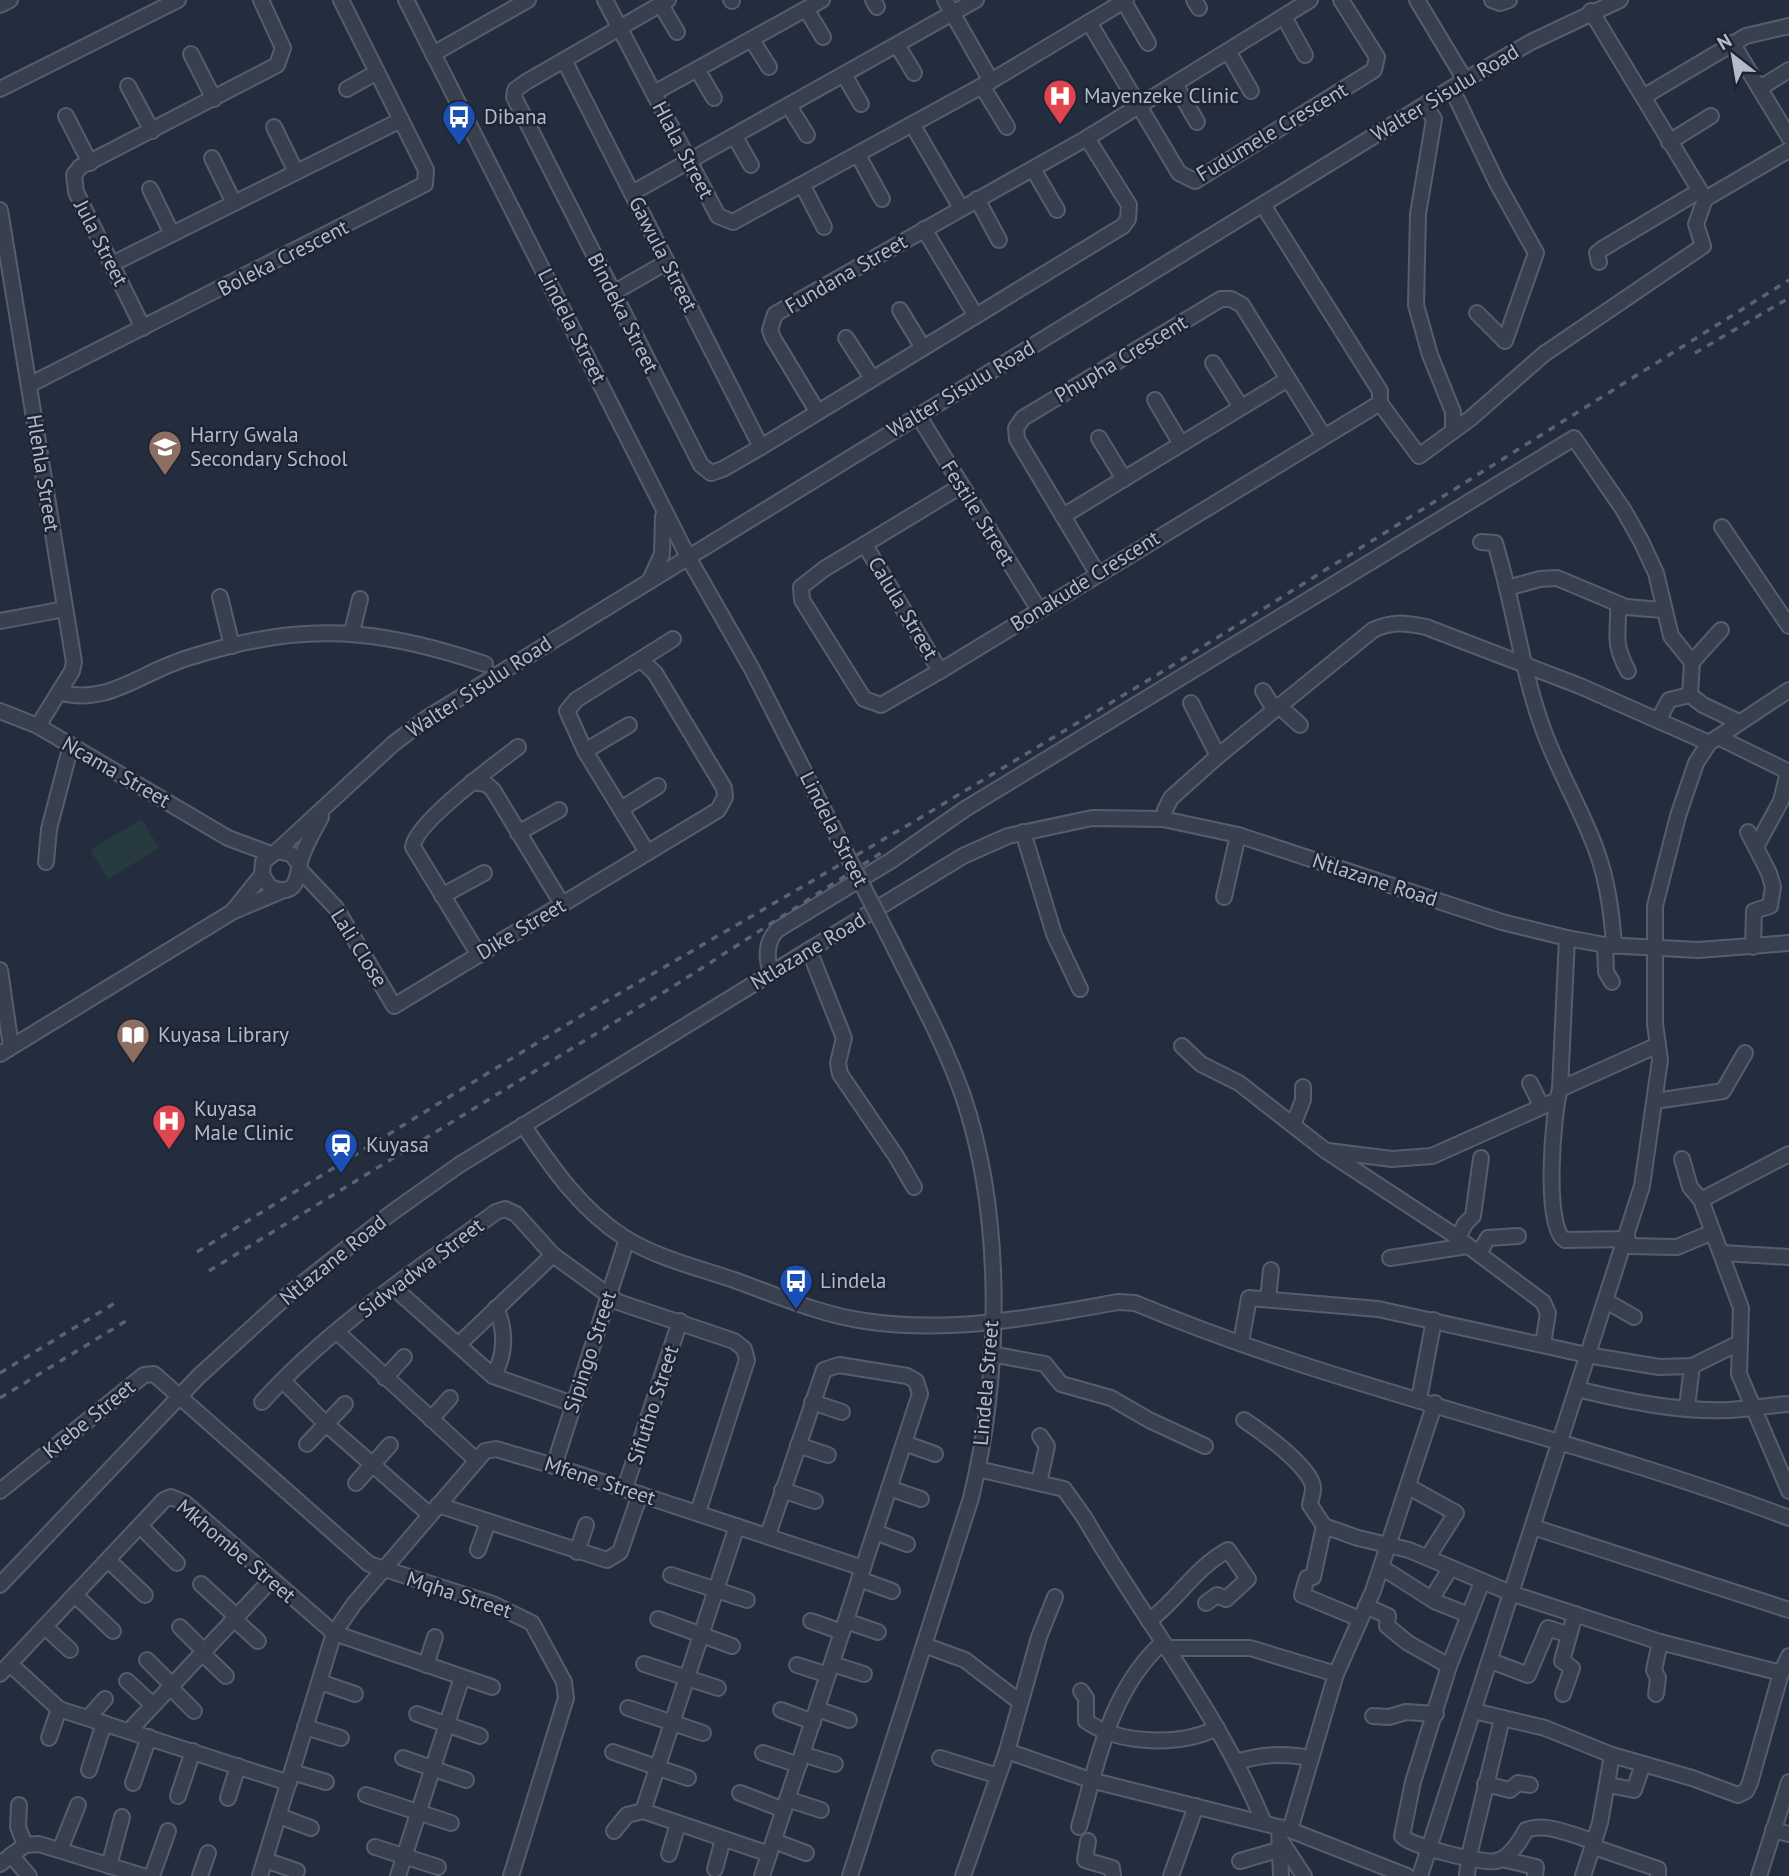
<svg xmlns="http://www.w3.org/2000/svg" width="1789" height="1876" font-family="'PT Sans',sans-serif">
<style>
.green{fill:#263a3f}
.lines{fill:none;stroke-linecap:round;stroke-linejoin:round}
.minor-casing{stroke:#565d6c;stroke-width:18}
.minor{stroke:#383f4e;stroke-width:14}
.rail{stroke:#5a6375;stroke-width:3.5;stroke-dasharray:7 7;stroke-linecap:butt}
.minor-bridge-casing{stroke:#565d6c;stroke-width:18;stroke-linecap:butt}
.minor-bridge{stroke:#383f4e;stroke-width:14}
.labels{text-anchor:middle;stroke-width:5;stroke-linejoin:round;paint-order:stroke}
.street-label{font-size:21px;fill:#b4bac9;stroke:#1d2433}
.poi-label{font-size:21px;fill:#b4bac9;stroke:#1d2433;text-anchor:start}
</style>
<rect width="100%" height="100%" fill="#242d3e"/>
<!-- green -->
<polygon class="green" points="142,819 159,848 108,879 90,850"/>
<g class="lines">
<!-- minor casing -->
<g class="minor-casing">
<g id="minor">
<polyline points="406,0 688,557 752,669 832,826"/>
<polyline points="605,0 718,216 733,222 991,81 1126,0"/>
<polyline points="668,0 526,82 515,90 514,97 701,465 711,473 723,469 761,447 1123,226 1128,219 1129,205 1087,138"/>
<polyline points="731,0 732,1"/>
<polyline points="873,0 877,7"/>
<polyline points="945,0 991,81"/>
<polyline points="1194,0 1199,8"/>
<polyline points="1417,0 1465,80"/>
<polyline points="1492,0 1500,3 1509,0"/>
<polyline points="1124,2 1148,43"/>
<polyline points="0,5 10,0"/>
<polyline points="661,5 677,32"/>
<polyline points="806,9 823,37"/>
<polyline points="1591,11 1705,199 1789,150"/>
<polyline points="1284,17 1305,55"/>
<polyline points="1089,22 1179,173 1195,181 1374,70 1377,57 1341,0"/>
<polyline points="752,40 769,67"/>
<polyline points="1732,43 1789,137"/>
<polyline points="897,45 914,73"/>
<polyline points="1228,51 1251,91"/>
<polyline points="191,54 214,99"/>
<polyline points="433,54 528,0"/>
<polyline points="564,60 761,447"/>
<polyline points="698,71 714,98"/>
<polyline points="844,75 861,104"/>
<polyline points="1175,84 1197,122"/>
<polyline points="128,86 152,131"/>
<polyline points="982,86 1007,127"/>
<polyline points="1760,88 1789,70"/>
<polyline points="0,89 178,0"/>
<polyline points="347,89 377,72"/>
<polyline points="1452,89 1497,183 1536,253 1505,341 1477,313"/>
<polyline points="654,93 822,0"/>
<polyline points="1643,97 1746,36 1789,26"/>
<polyline points="1425,105 1434,119 1418,214 1416,305 1430,355 1453,412 1453,431"/>
<polyline points="789,106 807,135"/>
<polyline points="66,116 90,163"/>
<polyline points="912,124 961,208"/>
<polyline points="274,127 296,172"/>
<polyline points="735,137 751,165"/>
<polyline points="1669,142 1711,116"/>
<polyline points="858,155 882,199"/>
<polyline points="212,158 234,203"/>
<polyline points="1033,169 1057,210"/>
<polyline points="803,186 824,227"/>
<polyline points="150,189 172,234"/>
<polyline points="632,193 976,0"/>
<polyline points="977,199 999,240"/>
<polyline points="1263,205 1380,391 1380,403"/>
<polyline points="0,210 74,662 72,671 38,726"/>
<polyline points="924,229 976,316"/>
<polyline points="1599,262 1597,253 1602,249 1699,191"/>
<polyline points="112,264 401,120"/>
<polyline points="613,293 667,262"/>
<polyline points="900,310 923,348"/>
<polyline points="143,328 76,192 74,175 80,167 277,65 283,48 261,0"/>
<polyline points="846,338 872,378"/>
<polyline points="1213,363 1241,407"/>
<polyline points="29,385 425,184 426,170 341,0"/>
<polyline points="1155,400 1181,444"/>
<polyline points="1380,403 1419,456 1471,418 1544,354 1703,246 1696,224 1705,199"/>
<polyline points="817,411 773,338 770,330 775,314 1087,138 1310,0"/>
<polyline points="918,415 1039,610"/>
<polyline points="1099,438 1124,479"/>
<polyline points="961,486 824,569 801,587 802,600 864,699 881,705 940,671 1380,403"/>
<polyline points="1063,516 1288,379"/>
<polyline points="1722,527 1789,626"/>
<path d="M1481,542L1495,543C1514,604 1521,669 1543,729C1558,771 1582,810 1597,852C1608,883 1612,913 1614,946"/>
<polyline points="865,545 940,671"/>
<polyline points="1097,573 1017,439 1016,428 1023,418 1221,299 1231,299 1242,305 1323,435"/>
<polyline points="650,580 662,554 663,516"/>
<polyline points="1507,588 1540,579 1557,578 1626,607 1663,610"/>
<polyline points="220,597 232,646"/>
<path d="M1618,604C1619,635 1612,641 1628,671"/>
<polyline points="0,621 65,609"/>
<polyline points="352,632 360,599"/>
<polyline points="1692,662 1721,630"/>
<polyline points="1263,691 1274,709"/>
<path d="M59,692C103,705 134,678 174,663C191,656 211,651 230,646C323,622 396,634 485,664"/>
<polyline points="1690,695 1703,705 1739,722"/>
<polyline points="1278,705 1300,725"/>
<polyline points="0,711 38,726 228,838 271,854"/>
<polyline points="1718,737 1789,772"/>
<polyline points="585,751 629,725"/>
<path d="M1218,756L1373,630C1392,621 1405,623 1426,627L1580,686L1709,743"/>
<polyline points="472,782 486,784 493,790 562,904"/>
<polyline points="621,809 658,786"/>
<polyline points="1165,810 1171,798 1218,756 1191,703"/>
<polyline points="1023,832 1054,934 1080,989"/>
<polyline points="1748,832 1769,873 1773,887 1770,906 1754,911 1753,947"/>
<polyline points="518,833 559,810"/>
<polyline points="1757,845 1781,801 1788,772"/>
<polyline points="277,851 393,744 427,718 1465,80 1531,42 1620,0"/>
<polyline points="647,852 585,751 567,711 576,700 673,639"/>
<polyline points="46,862 49,829 71,745"/>
<path d="M299,864L291,854L277,851L263,862L262,875L270,887C295,897 297,881 300,863C303,848 314,831 321,817"/>
<polyline points="301,871 336,908 394,1006 718,810 725,797 724,788 655,673 642,661"/>
<polyline points="442,896 484,873"/>
<polyline points="1224,897 1238,835"/>
<polyline points="233,911 262,875"/>
<path d="M1567,938L1560,1089C1553,1111 1543,1228 1565,1240L1628,1239"/>
<polyline points="1605,945 1606,972 1612,982"/>
<polyline points="809,950 844,1038 838,1063 840,1074 896,1156 914,1187"/>
<path d="M479,955L413,847C414,824 497,763 518,747"/>
<polyline points="0,970 11,1047"/>
<path d="M771,973C766,958 766,942 777,930L892,860L965,809L1574,438L1623,509L1641,541L1656,573L1671,636L1692,662L1690,695L1669,700L1659,719"/>
<polyline points="1182,1046 1201,1064 1239,1083 1326,1151 1451,1233 1543,1302 1548,1313 1543,1344"/>
<polyline points="0,1054 232,912 284,890"/>
<polyline points="1530,1083 1541,1105"/>
<polyline points="1560,1089 1658,1045"/>
<polyline points="1655,1101 1723,1091 1745,1053"/>
<path d="M523,1125C553,1169 580,1209 625,1238C657,1258 699,1268 734,1280C776,1295 821,1315 865,1321C951,1334 1034,1317 1118,1302L1135,1303C1347,1392 1574,1436 1789,1518"/>
<polyline points="1293,1125 1303,1100 1303,1087"/>
<polyline points="1328,1151 1392,1159 1432,1156 1555,1101"/>
<polyline points="1789,1154 1701,1200 1741,1308 1739,1374 1789,1491"/>
<polyline points="1682,1159 1690,1187 1701,1200"/>
<polyline points="1458,1238 1465,1224 1473,1216 1481,1158"/>
<polyline points="1625,1246 1677,1247 1713,1232"/>
<polyline points="1479,1253 1488,1238 1518,1236"/>
<polyline points="1723,1253 1789,1257"/>
<polyline points="1390,1258 1467,1246"/>
<polyline points="393,1287 493,1376 573,1404"/>
<polyline points="1268,1299 1271,1270"/>
<polyline points="1606,1301 1634,1317"/>
<polyline points="337,1332 475,1459"/>
<polyline points="1241,1342 1249,1298 1378,1309 1587,1355 1659,1367 1692,1366 1739,1343"/>
<polyline points="458,1345 553,1255"/>
<polyline points="991,1354 1045,1364 1061,1384 1111,1398 1149,1420 1205,1446"/>
<path d="M493,1376C506,1355 506,1330 496,1308"/>
<polyline points="385,1378 404,1357"/>
<polyline points="283,1381 326,1424 429,1514"/>
<path d="M1577,1389C1626,1401 1678,1412 1729,1410C1749,1409 1769,1405 1789,1404"/>
<polyline points="1419,1399 1434,1320"/>
<path d="M262,1402C329,1328 415,1271 496,1212L505,1209L516,1214L553,1255L618,1302L734,1341L744,1349L747,1360L698,1512"/>
<polyline points="812,1402 842,1412"/>
<polyline points="1687,1407 1692,1366"/>
<polyline points="431,1419 450,1398"/>
<path d="M1244,1420C1262,1432 1304,1462 1312,1483C1315,1489 1311,1498 1310,1505L1324,1526L1358,1538L1409,1550L1513,1594L1660,1642L1781,1673"/>
<polyline points="904,1443 935,1454"/>
<polyline points="307,1444 345,1404"/>
<polyline points="798,1445 828,1455"/>
<polyline points="554,1466 627,1239"/>
<path d="M978,1469L1064,1489L1084,1517C1143,1619 1219,1713 1264,1823"/>
<polyline points="356,1483 390,1445"/>
<polyline points="1039,1483 1047,1446 1040,1436"/>
<polyline points="1409,1487 1456,1513 1428,1557"/>
<polyline points="625,1488 680,1321"/>
<polyline points="889,1488 921,1499"/>
<polyline points="782,1490 815,1501"/>
<polyline points="0,1491 144,1375 154,1374 369,1564 493,1604 532,1623 564,1682 566,1698 511,1876"/>
<polyline points="438,1505 607,1560 620,1552 640,1494"/>
<polyline points="140,1526 177,1563"/>
<polyline points="1324,1526 1313,1577 1307,1578 1302,1595 1360,1619"/>
<polyline points="1533,1527 1789,1610"/>
<polyline points="875,1532 907,1544"/>
<polyline points="478,1550 488,1522"/>
<polyline points="577,1552 586,1525"/>
<polyline points="108,1560 145,1595"/>
<polyline points="1381,1567 1436,1602 1469,1615"/>
<polyline points="671,1575 747,1600"/>
<polyline points="859,1579 892,1591"/>
<path d="M1482,1582L1449,1666L1413,1782L1402,1836C1409,1846 1484,1864 1496,1861C1509,1859 1521,1840 1526,1830C1547,1822 1575,1836 1595,1842"/>
<polyline points="201,1584 236,1616"/>
<polyline points="0,1585 199,1376 289,1294 390,1214 459,1165 809,950 963,856 1008,836 1092,818 1163,819 1238,835 1502,922 1567,938 1605,945 1698,950 1789,943"/>
<polyline points="75,1595 113,1631"/>
<polyline points="1432,1598 1450,1569"/>
<polyline points="1366,1606 1388,1616 1387,1626 1408,1643 1449,1666"/>
<polyline points="234,1619 258,1641"/>
<polyline points="658,1619 732,1646"/>
<polyline points="811,1621 842,1632"/>
<polyline points="846,1621 878,1632"/>
<path d="M1149,1621C1177,1600 1196,1567 1228,1550L1248,1579L1226,1599L1217,1595L1206,1603"/>
<polyline points="45,1627 70,1650"/>
<polyline points="180,1627 204,1651"/>
<polyline points="924,1645 965,1660 1020,1702"/>
<polyline points="1166,1648 1250,1648 1336,1674"/>
<polyline points="202,1653 226,1676"/>
<polyline points="147,1660 172,1685"/>
<polyline points="1491,1661 1528,1675 1548,1628 1569,1635"/>
<polyline points="10,1664 59,1709 289,1783"/>
<polyline points="644,1664 718,1688"/>
<polyline points="832,1664 864,1674"/>
<polyline points="426,1665 435,1637"/>
<polyline points="797,1665 828,1675"/>
<polyline points="0,1674 164,1500 171,1497 185,1503 334,1633 492,1687"/>
<polyline points="127,1681 153,1705"/>
<polyline points="320,1682 355,1694"/>
<polyline points="170,1687 194,1711"/>
<path d="M1081,1691L1086,1698V1721C1120,1745 1181,1746 1217,1728"/>
<polyline points="1563,1694 1572,1668 1562,1661 1575,1614"/>
<polyline points="1656,1694 1658,1678 1654,1670 1660,1642"/>
<polyline points="628,1708 703,1733"/>
<polyline points="817,1709 849,1720"/>
<polyline points="781,1710 813,1722"/>
<polyline points="1474,1711 1545,1728 1612,1755 1692,1778 1738,1795 1746,1791 1750,1783 1781,1673 1789,1656"/>
<polyline points="417,1714 480,1736"/>
<polyline points="1373,1716 1389,1717 1406,1712 1436,1714"/>
<polyline points="88,1718 105,1699"/>
<polyline points="305,1727 341,1738"/>
<polyline points="130,1730 271,1580"/>
<polyline points="49,1738 59,1709"/>
<polyline points="1007,1751 1039,1637 1055,1597"/>
<polyline points="613,1752 688,1778"/>
<polyline points="763,1753 799,1765"/>
<polyline points="802,1754 835,1764"/>
<polyline points="403,1758 466,1780"/>
<polyline points="940,1758 998,1776"/>
<path d="M1236,1762C1263,1754 1283,1753 1311,1758"/>
<polyline points="89,1770 104,1723"/>
<polyline points="292,1772 326,1782"/>
<polyline points="133,1783 149,1737"/>
<polyline points="1485,1784 1510,1790 1518,1783 1530,1785"/>
<polyline points="1609,1785 1634,1790 1643,1764"/>
<polyline points="740,1793 784,1810"/>
<polyline points="366,1795 451,1823"/>
<polyline points="178,1796 193,1751"/>
<polyline points="228,1798 238,1766"/>
<polyline points="787,1799 821,1810"/>
<polyline points="19,1805 18,1827 25,1845"/>
<polyline points="643,1811 737,1526"/>
<polyline points="279,1816 311,1828"/>
<path d="M1079,1827C1098,1761 1109,1692 1162,1643"/>
<polyline points="1279,1827 1281,1876"/>
<polyline points="1290,1830 1407,1876"/>
<polyline points="1773,1830 1789,1834"/>
<polyline points="614,1831 627,1815 643,1811 769,1854"/>
<polyline points="774,1841 806,1853"/>
<polyline points="1088,1841 1085,1860 1112,1868 1113,1876"/>
<polyline points="1281,1841 1304,1876"/>
<polyline points="375,1847 438,1867"/>
<polyline points="1594,1847 1658,1869 1658,1876"/>
<polyline points="60,1850 78,1805"/>
<polyline points="669,1854 678,1824"/>
<polyline points="11,1855 29,1876"/>
<polyline points="1502,1859 1536,1867 1535,1876"/>
<polyline points="265,1860 297,1871"/>
<polyline points="1240,1861 1278,1850"/>
<polyline points="0,1864 25,1845 39,1844 143,1876"/>
<polyline points="109,1866 122,1817"/>
<polyline points="715,1869 723,1839"/>
<polyline points="152,1876 168,1831"/>
<polyline points="200,1876 208,1853"/>
<polyline points="260,1876 334,1633 354,1604 485,1451 496,1449 554,1466 863,1568"/>
<polyline points="398,1876 462,1677"/>
<polyline points="762,1876 920,1394 916,1381 907,1376 839,1365 824,1370 768,1535"/>
<path d="M850,1876L971,1498C1001,1375 1004,1217 963,1096C944,1042 916,992 891,941"/>
<polyline points="963,1876 1007,1751 1090,1780 1290,1830 1336,1674 1373,1591 1435,1403"/>
<polyline points="1171,1876 1196,1806"/>
<polyline points="1420,1876 1642,1186 1660,1060 1655,1024 1655,906 1678,816 1696,763 1709,743 1789,690"/>
<polyline points="1467,1876 1469,1856 1502,1719"/>
<polyline points="1583,1876 1600,1823 1612,1755"/>
<polyline points="1759,1876 1789,1782"/>
</g>
</g>
<!-- minor -->
<use href="#minor" class="minor"/>
<!-- rail -->
<g class="rail">
<polyline points="1695,353 1789,298"/>
<polyline points="197,1252 589,1011 915,821 1175,664 1789,280"/>
<polyline points="209,1271 677,984 884,851"/>
<polyline points="0,1373 115,1303"/>
<polyline points="0,1398 126,1321"/>
</g>
<!-- minor-bridge casing -->
<g class="minor-bridge-casing">
<polyline id="minor-bridge" points="832,826 891,941"/>
</g>
<!-- minor-bridge -->
<use href="#minor-bridge" class="minor-bridge"/>
</g>
<!-- icons -->
<defs>
<g id="hospital-pin" transform="scale(1.75)"><path d="M0 17L-7.5 6A9.5 9.5 0 1 1 7.5 6Z" fill="#e0444e" stroke="#1d2433"/><path d="M-5-5h3v3.5h4V-5h3V5h-3V1.5h-4V5h-3Z" fill="#fff"/></g>
<g id="bus-pin" transform="scale(1.75)"><path d="M0 17L-7.5 6A9.5 9.5 0 1 1 7.5 6Z" fill="#1a4fb4" stroke="#1d2433"/><path d="M-5-6H5V4H4V6H2V4H-2V6H-4V4H-5ZM-3.5-4V0h7V-4ZM-3.5 1.2v1.5H-2V1.2ZM2 1.2v1.5H3.5V1.2Z" fill="#fff"/></g>
<g id="school-pin" transform="scale(1.75)"><path d="M0 17L-7.5 6A9.5 9.5 0 1 1 7.5 6Z" fill="#8d6e63" stroke="#1d2433"/><path d="M0-5L7-2L0 1L-7-2ZM-4 1L0 2.5L4 1V4Q0 6-4 4Z" fill="#fff"/></g>
<g id="library-pin" transform="scale(1.75)"><path d="M0 17L-7.5 6A9.5 9.5 0 1 1 7.5 6Z" fill="#8d6e63" stroke="#1d2433"/><path d="M-6-4Q-3-5.5-.7-3.5V5Q-3 3-6 4ZM6-4Q3-5.5 .7-3.5V5Q3 3 6 4Z" fill="#fff"/></g>
<g id="station-pin" transform="scale(1.75)"><path d="M0 17L-7.5 6A9.5 9.5 0 1 1 7.5 6Z" fill="#1a4fb4" stroke="#1d2433"/><path d="M-3-6H3Q5-6 5-4V2Q5 4 3 4L4.5 6H3L1.5 4h-3L-3 6H-4.5L-3 4Q-5 4-5 2V-4Q-5-6-3-6ZM-3.5-4v3h7v-3ZM-3.5 1v1.5H-2V1ZM2 1v1.5H3.5V1Z" fill="#fff"/></g>
</defs>
<g fill-rule="evenodd">
<use href="#hospital-pin" x="1060" y="96"/>
<use href="#bus-pin" x="459" y="117"/>
<use href="#school-pin" x="165" y="447"/>
<use href="#library-pin" x="133" y="1035"/>
<use href="#hospital-pin" x="169" y="1121"/>
<use href="#station-pin" x="341" y="1145"/>
<use href="#bus-pin" x="796" y="1281"/>
</g>
<g class="labels">
<!-- street labels -->
<g class="street-label">
<text transform="translate(1445 93) rotate(-31)" y="7">Walter Sisulu Road</text>
<text transform="translate(1272 132) rotate(-31)" y="7">Fudumele Crescent</text>
<text transform="translate(683 150) rotate(62)" y="7">Hlala Street</text>
<text transform="translate(101 243) rotate(63)" y="7">Jula Street</text>
<text transform="translate(663 254) rotate(63)" y="7">Gawula Street</text>
<text transform="translate(283 258) rotate(-27)" y="7">Boleka Crescent</text>
<text transform="translate(846 274) rotate(-30)" y="7">Fundana Street</text>
<text transform="translate(623 313) rotate(63)" y="7">Bindeka Street</text>
<text transform="translate(572 326) rotate(63)" y="7">Lindela Street</text>
<text transform="translate(1121 359) rotate(-31)" y="7">Phupha Crescent</text>
<text transform="translate(961 389) rotate(-31)" y="7">Walter Sisulu Road</text>
<text transform="translate(43 473) rotate(81)" y="7">Hlehla Street</text>
<text transform="translate(978 513) rotate(58)" y="7">Festile Street</text>
<text transform="translate(1085 581) rotate(-32)" y="7">Bonakude Crescent</text>
<text transform="translate(903 608) rotate(59)" y="7">Calula Street</text>
<text transform="translate(479 687) rotate(-33)" y="7">Walter Sisulu Road</text>
<text transform="translate(116 772) rotate(30)" y="7">Ncama Street</text>
<text transform="translate(834 829) rotate(63)" y="7">Lindela Street</text>
<text transform="translate(1375 880) rotate(18)" y="7">Ntlazane Road</text>
<text transform="translate(521 929) rotate(-31)" y="7">Dike Street</text>
<text transform="translate(359 948) rotate(58)" y="7">Lali Close</text>
<text transform="translate(808 951) rotate(-31)" y="7">Ntlazane Road</text>
<text transform="translate(333 1260) rotate(-39)" y="7">Ntlazane Road</text>
<text transform="translate(421 1268) rotate(-37)" y="7">Sidwadwa Street</text>
<text transform="translate(590 1352) rotate(-72)" y="7">Sipingo Street</text>
<text transform="translate(986 1383) rotate(-85)" y="7">Lindela Street</text>
<text transform="translate(653 1405) rotate(-72)" y="7">Sifutho Street</text>
<text transform="translate(89 1419) rotate(-39)" y="7">Krebe Street</text>
<text transform="translate(600 1481) rotate(18)" y="7">Mfene Street</text>
<text transform="translate(236 1551) rotate(40)" y="7">Mkhombe Street</text>
<text transform="translate(459 1595) rotate(18)" y="7">Mqha Street</text>
</g>
<!-- poi labels -->
<g class="poi-label">
<text x="1084" y="103">Mayenzeke Clinic</text>
<text x="484" y="124">Dibana</text>
<text x="190" y="442">Harry Gwala<tspan x="190" dy="24">Secondary School</tspan></text>
<text x="158" y="1042">Kuyasa Library</text>
<text x="194" y="1116">Kuyasa<tspan x="194" dy="24">Male Clinic</tspan></text>
<text x="366" y="1152">Kuyasa</text>
<text x="820" y="1288">Lindela</text>
</g>
</g>
<!-- north arrow -->
<g transform="translate(1733 56) rotate(329)" stroke="#1d2433" stroke-width="5" paint-order="stroke">
<path d="M0-5L12 26L0 18L-12 26Z" fill="#b4bac9"/>
<text y="-10" font-size="19" font-weight="bold" text-anchor="middle" fill="#b4bac9">N</text>
</g>
</svg>
